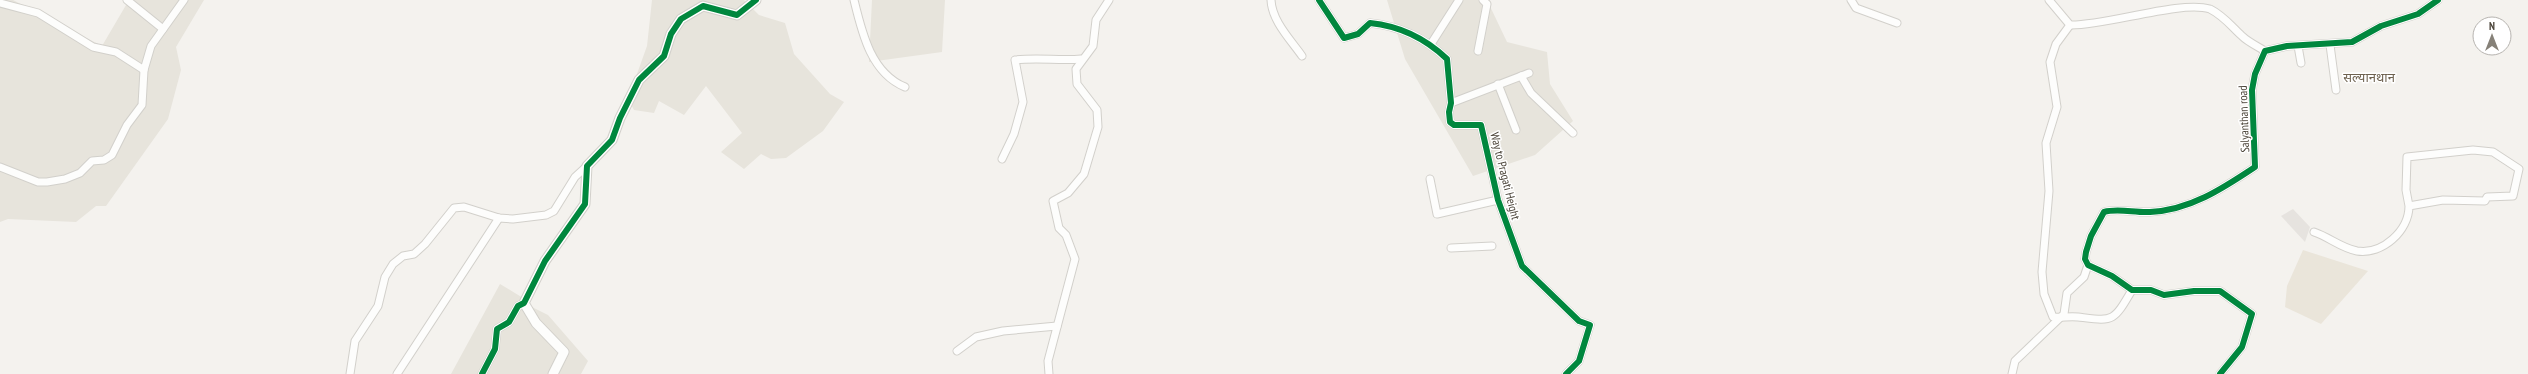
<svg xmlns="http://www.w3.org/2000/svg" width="2528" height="374" font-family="'PT Sans Narrow','Noto Sans Devanagari',sans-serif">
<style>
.residential{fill:#e7e4dc}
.education{fill:#eae5da}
.parking{fill:#e6e3df}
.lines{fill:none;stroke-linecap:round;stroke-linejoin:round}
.minor-casing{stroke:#d2d0cb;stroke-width:9}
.tertiary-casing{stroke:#d2d0cb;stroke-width:11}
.minor{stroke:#fdfdfc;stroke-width:7}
.tertiary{stroke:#fdfdfc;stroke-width:9}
.cycleway-casing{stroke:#fff;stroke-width:8}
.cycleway{stroke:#00873e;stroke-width:6}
.labels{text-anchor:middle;stroke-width:3;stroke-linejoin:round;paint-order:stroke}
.street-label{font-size:12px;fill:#4b4439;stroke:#fff}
.neighbourhood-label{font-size:13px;fill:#6e6250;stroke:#fff}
</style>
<rect width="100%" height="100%" fill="#f4f2ee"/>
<!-- residential -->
<g class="residential">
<polygon points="0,0 13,0 102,46 129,0 204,0 176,47 181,70 168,119 106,206 96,206 76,222 8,219 0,222"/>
<polygon points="652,0 744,0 759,15 785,23 794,54 830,94 844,102 823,131 786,158 771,159 761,154 744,169 721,152 742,133 706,86 684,115 659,101 654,113 634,110 628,99 647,46"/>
<polygon points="872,0 945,0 942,52 869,62"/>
<polygon points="1387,0 1487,0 1507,42 1547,52 1550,84 1573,121 1535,155 1473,176 1405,59"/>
<polygon points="500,284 523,298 524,303 548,315 588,361 581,374 451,374"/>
</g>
<!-- education -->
<polygon class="education" points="2303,250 2368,271 2321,324 2285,307 2287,286"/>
<!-- parking -->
<polygon class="parking" points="2293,209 2310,227 2305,242 2281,216"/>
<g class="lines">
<!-- minor casing -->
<g class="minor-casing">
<g id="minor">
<polyline points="127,0 163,29"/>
<path d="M854,0C862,33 871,73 905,87"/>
<path d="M1271,0C1272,21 1290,39 1302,56"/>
<path d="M1319,0L1344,38L1358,34L1370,23C1400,26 1425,38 1447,59L1451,103L1449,112L1450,122L1454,125H1481L1498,200L1522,266L1579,321L1590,325L1579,361L1566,374"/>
<polyline points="1851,0 1856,8 1897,23"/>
<path d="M2049,0L2070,25C2106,26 2180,0 2210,9C2224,16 2231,26 2242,36C2248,42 2257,46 2265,51"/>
<polyline points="0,3 38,13 93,47 116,52 144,70"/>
<path d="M2070,25L2056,44L2050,62L2057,107L2046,143L2049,191L2042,272L2044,294L2053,317C2061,318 2069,316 2078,317C2113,321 2113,323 2132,290"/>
<polyline points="1431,44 1459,0"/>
<polyline points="2330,45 2336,90"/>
<polyline points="2298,46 2301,63"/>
<polyline points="1478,51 1487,4 1483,0"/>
<polyline points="1521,76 1531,93 1573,133"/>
<polyline points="1498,84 1516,130"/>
<polyline points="1451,103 1529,73"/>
<path d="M1002,159L1014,134L1023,102L1015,60C1038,57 1059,61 1081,59"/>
<polyline points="0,167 38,182 47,182 65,179 80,173 92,161 104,160 112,155 127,125 142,105 144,70 151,46 184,0"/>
<polyline points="1430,179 1437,214 1498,200"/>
<path d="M2314,232C2329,237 2341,248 2357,251C2382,255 2409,231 2409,206L2443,200L2485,201L2487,197L2513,196L2519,169L2493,152L2473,150L2407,157L2406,190L2409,206"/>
<polyline points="1451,248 1492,246"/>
<polyline points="957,351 976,337 1003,331 1057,326"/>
<polyline points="350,374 355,341 378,306 385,277 393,264 403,256 414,254 425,244 454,208 464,207 499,218 513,219 546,215 554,211 575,177 587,166"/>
<polyline points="397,374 499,218"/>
<polyline points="482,374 495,349 497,329 509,322 518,306 524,303"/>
<polyline points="1049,374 1048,361 1075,259 1066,235 1059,228 1053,201 1068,193 1084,174 1098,127 1097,110 1077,84 1076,69 1093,46 1096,20 1109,0"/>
<polyline points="2012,374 2015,361 2064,314 2067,293 2084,277 2088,265"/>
<path d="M2220,374L2242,347L2252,314L2220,291H2194L2164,295L2151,290H2132L2112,276L2088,265L2085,259L2086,252L2091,236L2104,212C2118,208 2135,213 2150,212C2190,210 2222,189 2255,167L2252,90L2255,74L2265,51L2287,46L2352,42L2381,26L2418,14L2438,0"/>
</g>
</g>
<!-- tertiary casing -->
<g class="tertiary-casing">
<polyline id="tertiary" points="553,374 564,352 536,323 524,303 545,261 585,204 587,166 612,140 620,118 639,80 664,56 671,34 681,19 703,6 737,15 756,0"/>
</g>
<!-- minor -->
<use href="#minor" class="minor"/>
<!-- tertiary -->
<use href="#tertiary" class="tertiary"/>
<!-- cycleway casing -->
<g class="cycleway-casing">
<g id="cycleway">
<path d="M1319,0L1344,38L1358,34L1370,23C1400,26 1425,38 1447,59L1451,103L1449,112L1450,122L1454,125H1481L1498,200L1522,266L1579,321L1590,325L1579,361L1566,374"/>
<polyline points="482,374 495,349 497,329 509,322 518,306 524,303 545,261 585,204 587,166 612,140 620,118 639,80 664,56 671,34 681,19 703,6 737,15 756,0"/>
<path d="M2220,374L2242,347L2252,314L2220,291H2194L2164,295L2151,290H2132L2112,276L2088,265L2085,259L2086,252L2091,236L2104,212C2118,208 2135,213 2150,212C2190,210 2222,189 2255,167L2252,90L2255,74L2265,51L2287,46L2352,42L2381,26L2418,14L2438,0"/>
</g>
</g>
<!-- cycleway -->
<use href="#cycleway" class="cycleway"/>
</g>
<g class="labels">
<!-- street labels -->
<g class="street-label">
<text transform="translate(2244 119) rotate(-92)" y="4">Salyanthan road</text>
<text transform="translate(1505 176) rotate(76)" y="4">Way to Pragati Height</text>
</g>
<!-- neighbourhood labels -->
<g class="neighbourhood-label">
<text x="2369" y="82">सल्यानथान</text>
</g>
</g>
<!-- north arrow -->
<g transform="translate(2492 36)"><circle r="19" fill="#ffffff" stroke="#b7b4b0"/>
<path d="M0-3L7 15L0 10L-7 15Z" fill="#868178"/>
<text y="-6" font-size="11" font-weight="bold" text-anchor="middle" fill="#4b4439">N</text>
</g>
</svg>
